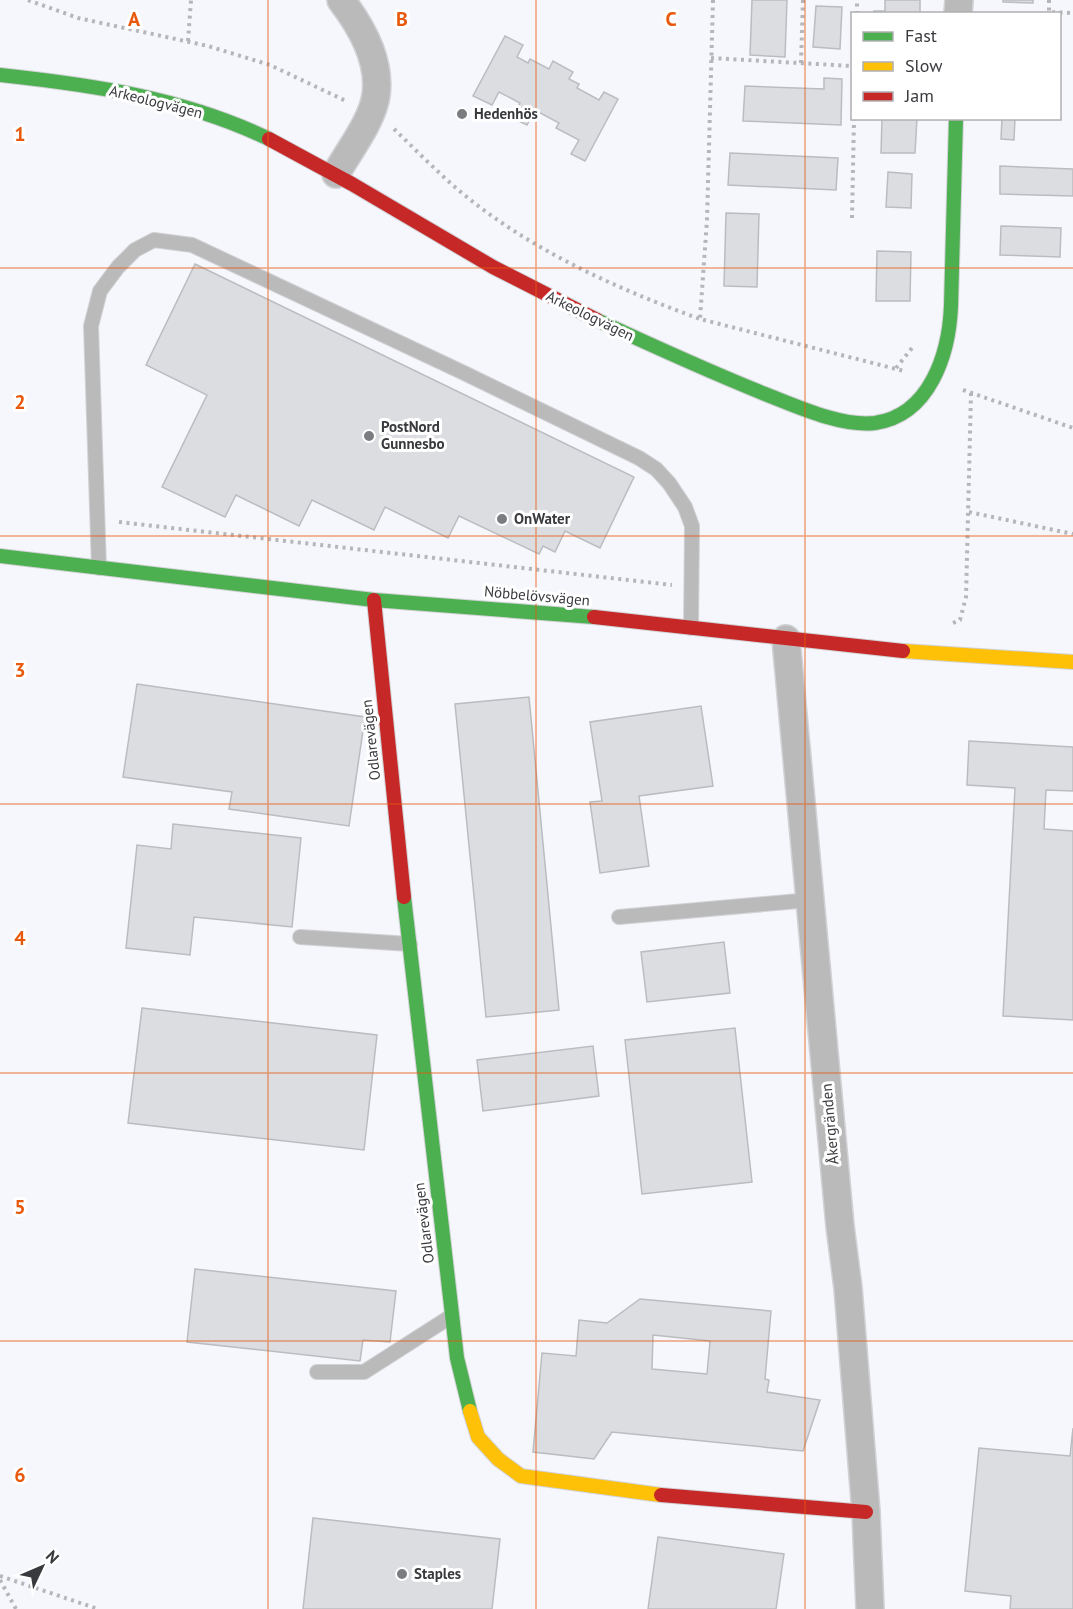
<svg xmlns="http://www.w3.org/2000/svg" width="1073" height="1609" font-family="'PT Sans',sans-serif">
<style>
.building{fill:#dcdde1;stroke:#bbbcc0;stroke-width:1.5;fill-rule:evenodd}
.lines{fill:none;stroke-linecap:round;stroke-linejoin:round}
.lane-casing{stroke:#d1d2d5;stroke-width:16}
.street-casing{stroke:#d1d2d5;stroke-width:30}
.fast-casing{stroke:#d1d2d5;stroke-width:16}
.slow-casing{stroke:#d1d2d5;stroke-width:16}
.jam-casing{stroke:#d1d2d5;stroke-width:16}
.path{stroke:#b6b6ba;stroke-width:4;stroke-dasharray:3 4.5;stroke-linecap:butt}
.lane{stroke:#bababb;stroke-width:14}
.street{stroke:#bababb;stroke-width:27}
.fast{stroke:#4caf50;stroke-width:14}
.slow{stroke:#ffc107;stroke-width:14}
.jam{stroke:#c62828;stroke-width:14}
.grid{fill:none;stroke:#e8590c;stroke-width:1.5;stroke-opacity:0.55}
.poi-dot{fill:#7b7c80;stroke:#fff;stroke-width:2}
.labels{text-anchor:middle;stroke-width:6;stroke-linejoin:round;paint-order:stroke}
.street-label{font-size:15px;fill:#393a3e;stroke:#fff}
.poi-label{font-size:15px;font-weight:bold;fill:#393a3e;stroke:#fff;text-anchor:start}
.grid-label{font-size:20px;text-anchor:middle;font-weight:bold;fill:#e8590c;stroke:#fff;stroke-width:6;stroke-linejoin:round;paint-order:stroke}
</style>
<rect width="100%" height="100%" fill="#f6f7fc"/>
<!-- building -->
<g class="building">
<polygon points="752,0 787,0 785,57 750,55"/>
<polygon points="885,0 920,0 920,14 874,14 874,11 885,11"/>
<polygon points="1003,0 1033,0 1033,3 1003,2"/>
<polygon points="816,6 842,7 840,49 813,47"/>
<polygon points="505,36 523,45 517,57 528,63 530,59 549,69 553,61 573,72 569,79 579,84 577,88 599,100 604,92 618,99 585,161 571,154 579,140 556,128 559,123 535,110 527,125 512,118 520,103 499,92 492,105 473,96"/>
<polygon points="824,78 842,79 841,125 743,121 745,86 824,89"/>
<polygon points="882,118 917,118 915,153 881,153"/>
<polygon points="1002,118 1015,118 1014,140 1001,139"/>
<polygon points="730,153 838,158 836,190 728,185"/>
<polygon points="1000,166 1073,169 1073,196 1000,194"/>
<polygon points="888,172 912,174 911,208 886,207"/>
<polygon points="726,213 759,214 757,287 724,286"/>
<polygon points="1001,226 1061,228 1060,257 1000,255"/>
<polygon points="877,251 911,252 910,301 876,301"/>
<polygon points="195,264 634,477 600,548 565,531 555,552 543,546 539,554 459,516 448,538 385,507 374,530 312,500 299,526 236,495 225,517 162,487 207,395 146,365"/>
<polygon points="137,684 365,717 349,826 229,809 232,792 123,777"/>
<polygon points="529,697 559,1010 486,1017 455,704"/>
<polygon points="701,706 713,786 639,796 649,866 600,873 590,802 602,801 590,722"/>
<polygon points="969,741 1073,747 1073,791 1046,790 1044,829 1073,831 1073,1020 1003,1016 1015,788 967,785"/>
<polygon points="173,824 301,838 292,927 194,917 190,955 126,948 137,845 171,849"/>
<polygon points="724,942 730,993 647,1002 641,952"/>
<polygon points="142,1008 377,1035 364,1150 128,1123"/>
<polygon points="735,1028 752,1182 642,1194 625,1040"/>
<polygon points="593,1046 599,1096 483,1111 477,1060"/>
<polygon points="195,1269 396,1291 390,1342 363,1340 360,1361 187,1342"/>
<path d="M640,1299L771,1311L765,1379L769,1380L767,1392L820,1400L803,1451L612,1432L594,1459L533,1452L542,1353L576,1356L579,1320L607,1323ZM653,1335L710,1341L707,1374L652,1369Z"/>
<polygon points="1073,1428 1073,1609 1010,1609 1011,1596 965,1591 979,1448 1070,1456"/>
<polygon points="313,1518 500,1539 492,1609 303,1609"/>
<polygon points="658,1537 784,1554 776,1609 648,1609"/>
</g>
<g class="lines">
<!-- lane casing -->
<g class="lane-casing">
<g id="lane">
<polyline points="99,568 91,326 100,291 118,267 135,250 154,240 192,245 462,372 639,458 656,469 669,483 685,507 692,526 691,628"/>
<polyline points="619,917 810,900"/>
<polyline points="300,937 410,944"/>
<polyline points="317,1372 364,1372 450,1317"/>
</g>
</g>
<!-- street casing -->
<g class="street-casing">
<g id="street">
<polyline points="958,14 959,0"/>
<path d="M336,174C348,152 373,120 376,95C381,60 361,26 341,0"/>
<polyline points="786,639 840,1226 848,1288 866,1512 870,1609"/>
</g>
</g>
<!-- fast casing -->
<g class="fast-casing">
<g id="fast">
<path d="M0,75C93,85 184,98 269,139"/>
<path d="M597,320C653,346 708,371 765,394C796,406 841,427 875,423C930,415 949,354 951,306L956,118"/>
<polyline points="0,556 374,600 594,617"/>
<polyline points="404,897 457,1358 470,1411"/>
</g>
</g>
<!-- slow casing -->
<g class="slow-casing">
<g id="slow">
<polyline points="903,651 1073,662"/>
<polyline points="470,1411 478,1437 498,1459 521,1476 661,1495"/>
</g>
</g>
<!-- jam casing -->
<g class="jam-casing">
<g id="jam">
<polyline points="269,139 352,184 493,267 597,320"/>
<polyline points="374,600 404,897"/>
<polyline points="594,617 903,651"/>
<polyline points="661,1495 866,1512"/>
</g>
</g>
<!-- path -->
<g class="path">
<polyline points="28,0 78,18 208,46 270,65 346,101"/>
<polyline points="713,0 707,220 700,319 904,371"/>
<polyline points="1049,0 1049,12 1073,13"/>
<polyline points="857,14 857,0"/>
<polyline points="188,41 191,0"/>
<polyline points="711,58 852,66"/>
<polyline points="801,63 803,0"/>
<path d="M394,129C418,152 442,177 468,198C537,253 618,289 700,319"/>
<polyline points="852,218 854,118"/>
<polyline points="896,368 912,348"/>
<polyline points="963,390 1073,428"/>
<polyline points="969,512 1073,534"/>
<polyline points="119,522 672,585"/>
<polyline points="953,623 960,620 966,597 971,393"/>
<polyline points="0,1576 98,1609"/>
<polyline points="0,1580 16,1609"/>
</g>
<!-- lane -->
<use href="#lane" class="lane"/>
<!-- street -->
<use href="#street" class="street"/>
<!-- fast -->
<use href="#fast" class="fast"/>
<!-- slow -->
<use href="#slow" class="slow"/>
<!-- jam -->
<use href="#jam" class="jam"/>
</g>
<!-- grid -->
<path class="grid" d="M268,0V1609M536,0V1609M805,0V1609M0,268H1073M0,536H1073M0,804H1073M0,1073H1073M0,1341H1073"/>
<!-- markers -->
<g class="poi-dot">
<circle cx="462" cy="114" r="6"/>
<circle cx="369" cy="436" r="6"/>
<circle cx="502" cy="519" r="6"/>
<circle cx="402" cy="1574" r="6"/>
</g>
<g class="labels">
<!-- street labels -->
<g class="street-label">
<text transform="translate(156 102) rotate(14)" y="5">Arkeologvägen</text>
<text transform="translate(590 316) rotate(26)" y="5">Arkeologvägen</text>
<text transform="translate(537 596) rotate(5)" y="5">Nöbbelövsvägen</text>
<text transform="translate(371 740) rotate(-96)" y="5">Odlarevägen</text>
<text transform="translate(830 1124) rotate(-95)" y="5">Åkergränden</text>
<text transform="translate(424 1223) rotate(-97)" y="5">Odlarevägen</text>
</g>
<!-- poi labels -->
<g class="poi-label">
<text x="474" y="119">Hedenhös</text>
<text x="381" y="432">PostNord<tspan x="381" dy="17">Gunnesbo</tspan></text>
<text x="514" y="524">OnWater</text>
<text x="414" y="1579">Staples</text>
</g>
</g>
<g class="grid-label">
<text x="134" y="26">A</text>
<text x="402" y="26">B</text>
<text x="671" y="26">C</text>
<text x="20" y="141">1</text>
<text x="20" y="409">2</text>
<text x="20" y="677">3</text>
<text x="20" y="945">4</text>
<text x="20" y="1214">5</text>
<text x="20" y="1482">6</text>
</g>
<!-- legend -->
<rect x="851" y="12" width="210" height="108" fill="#ffffff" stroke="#b0b0b2" stroke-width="1.5"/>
<rect x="863" y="32" width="30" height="9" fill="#4caf50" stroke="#b0b0b2" stroke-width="1.5"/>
<text x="905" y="42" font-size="18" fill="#393a3e">Fast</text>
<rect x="863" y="62" width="30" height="9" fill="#ffc107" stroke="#b0b0b2" stroke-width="1.5"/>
<text x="905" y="72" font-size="18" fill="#393a3e">Slow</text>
<rect x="863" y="92" width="30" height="9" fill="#c62828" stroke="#b0b0b2" stroke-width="1.5"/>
<text x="905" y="102" font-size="18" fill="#393a3e">Jam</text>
<!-- north arrow -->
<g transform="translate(42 1567) rotate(46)" stroke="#ffffff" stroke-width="4.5" paint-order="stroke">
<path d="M0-4.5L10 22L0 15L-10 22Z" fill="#393a3e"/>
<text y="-9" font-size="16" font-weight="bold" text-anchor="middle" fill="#393a3e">N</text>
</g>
</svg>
